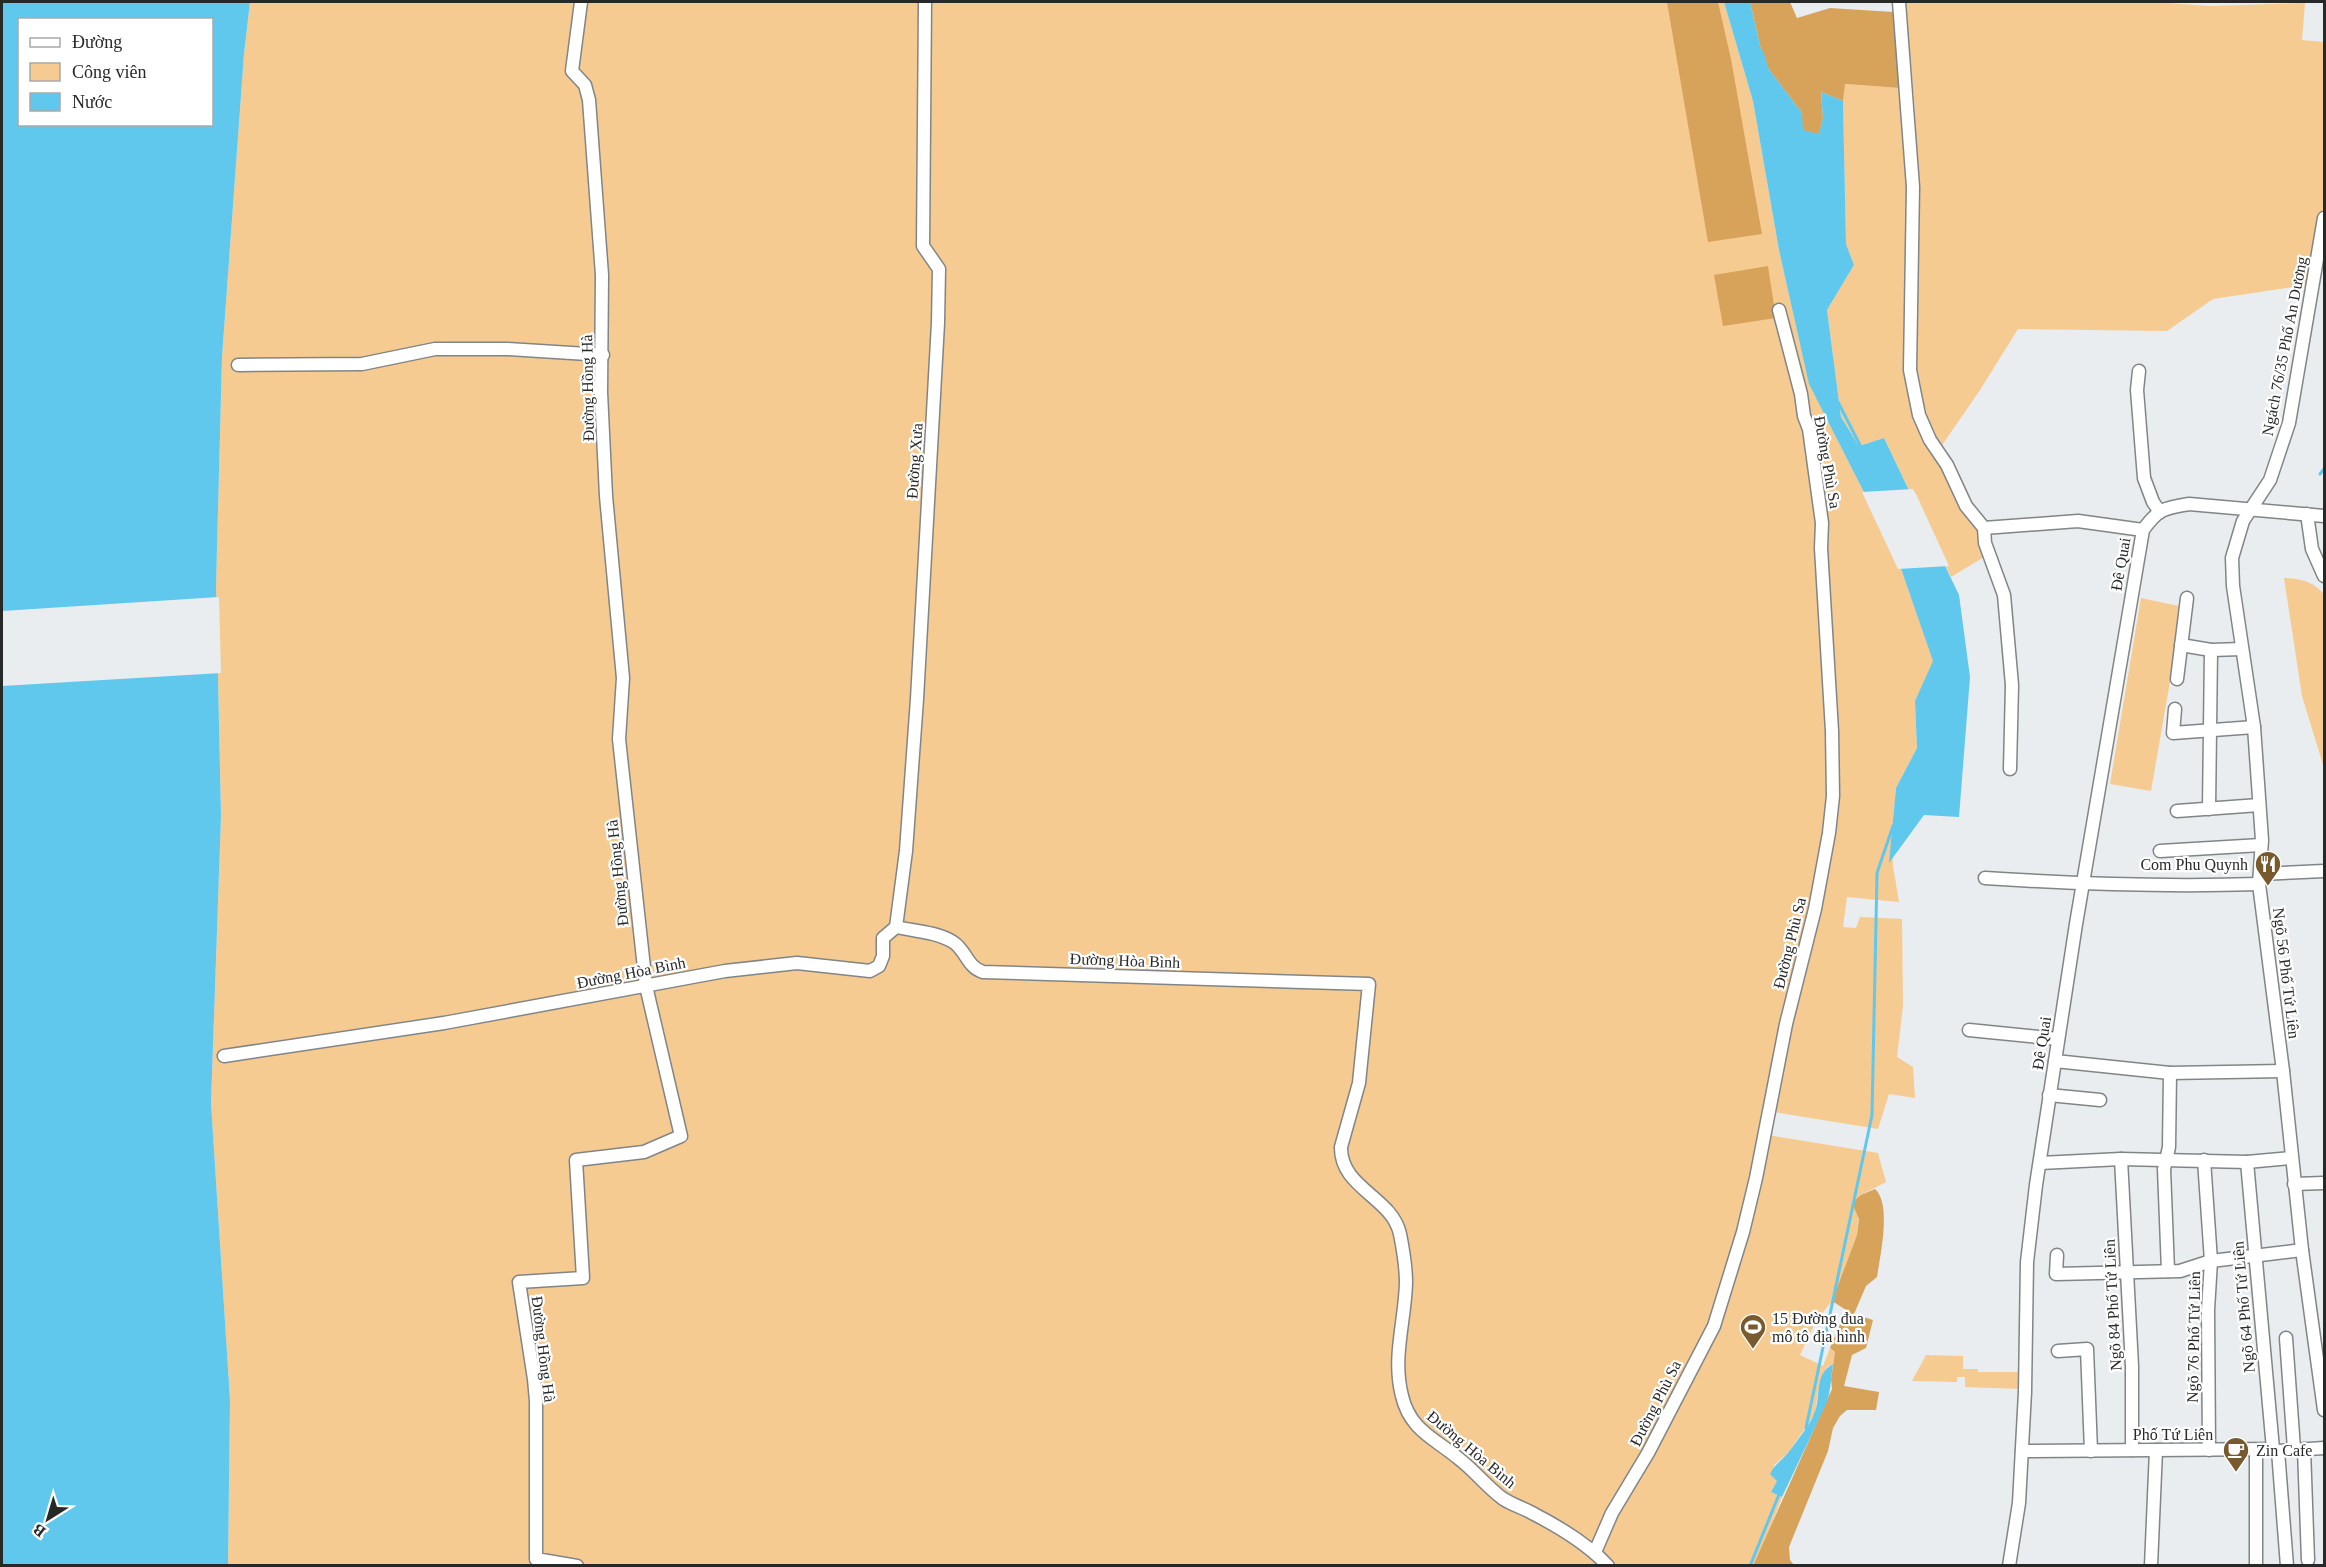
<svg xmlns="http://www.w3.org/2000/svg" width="2326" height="1567" font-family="'Times New Roman',serif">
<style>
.green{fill:#f5cb92}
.forest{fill:#d7a35a}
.water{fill:#60c8ed;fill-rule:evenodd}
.pier{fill:#e9edef}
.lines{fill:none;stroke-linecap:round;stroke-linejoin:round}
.stream{stroke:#60c8ed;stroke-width:3}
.minor-casing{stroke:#818586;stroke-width:15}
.minor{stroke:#fff;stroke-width:12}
.labels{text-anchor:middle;stroke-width:4.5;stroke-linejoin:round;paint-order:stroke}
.street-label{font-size:16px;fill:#272929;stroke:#fff}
.poi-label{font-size:16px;fill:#272929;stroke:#fff;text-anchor:start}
</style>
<rect width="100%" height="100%" fill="#e9edef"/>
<!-- green -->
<g class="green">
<polygon points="250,2 1724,2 1753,101 1779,250 1809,383 1897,557 1934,661 1915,701 1917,748 1896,788 1892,832 1893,866 1899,902 1847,897 1843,927 1856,928 1860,917 1902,919 1903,1006 1897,1057 1913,1067 1915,1098 1889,1094 1878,1129 1774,1112 1768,1135 1878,1153 1886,1182 1861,1195 1857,1235 1832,1301 1816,1321 1800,1355 1823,1366 1830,1348 1835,1352 1833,1364 1827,1367 1818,1391 1815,1414 1787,1454 1774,1465 1777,1481 1771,1492 1782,1497 1760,1555 1753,1565 1614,1565 1603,1555 1603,1565 228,1566 230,1400 211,1103 221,816 216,587 222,357 244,54"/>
<polygon points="1905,2 2151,2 2211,6 2305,3 2302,40 2324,42 2324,221 2313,284 2213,299 2167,331 2018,329 1980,390 1938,451 1984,528 1989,554 1951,577 1884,438 1859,446 1841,417 1827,310 1854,265 1846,244 1843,101 1844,84 1900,88 1915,110"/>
<path d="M2284,578C2302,579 2311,581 2324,594V768L2302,696Z"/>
<polygon points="2141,598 2183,607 2151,791 2110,784"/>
<polygon points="1926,1355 1963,1356 1963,1369 1978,1369 1978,1372 2021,1372 2020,1389 1965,1387 1965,1377 1957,1377 1957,1382 1912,1381"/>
</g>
<!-- forest -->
<g class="forest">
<polygon points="1667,2 1718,2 1731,59 1762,234 1708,242"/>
<polygon points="1750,2 1790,2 1797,18 1830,8 1894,12 1900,88 1845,84 1843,101 1821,92 1823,118 1819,135 1802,130 1802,113 1764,63"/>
<polygon points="1768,266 1776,318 1723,326 1714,275"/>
<path d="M1875,1189C1892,1204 1880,1256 1877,1277L1866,1286L1854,1314L1873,1320L1866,1348L1852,1355L1844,1386L1879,1392L1876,1410H1847L1840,1416L1833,1428L1828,1451L1789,1547L1790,1560L1794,1565L1753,1566L1832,1389L1831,1379L1835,1352L1830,1348L1846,1310L1832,1301L1857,1235L1859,1219L1852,1203L1861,1195Z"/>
</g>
<!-- water -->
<g class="water">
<path d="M2,2H250L244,54L222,357L216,587L221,816L211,1103L230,1400L228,1565L2,1566ZM20,20H212V124H20Z"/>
<polygon points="1724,2 1750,2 1764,63 1802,113 1803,130 1819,134 1823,118 1821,92 1843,101 1846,244 1854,265 1827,310 1841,417 1859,446 1884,438 1959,595 1970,677 1959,817 1924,815 1889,863 1896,788 1917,748 1915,701 1933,661 1897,557 1809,384 1779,250 1753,101"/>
<path d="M1833,1364C1831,1377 1831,1389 1827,1402L1782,1497L1771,1492L1777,1481L1770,1474C1775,1464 1781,1461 1788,1453C1795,1443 1810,1425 1814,1414C1822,1397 1813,1375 1833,1364Z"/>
</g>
<!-- pier -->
<g class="pier">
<polygon points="1913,489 1916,494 1949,566 1898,569 1862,492"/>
<polygon points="219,597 221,673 2,686 2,611"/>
</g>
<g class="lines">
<!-- stream -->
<g class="stream">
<polyline points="1762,52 1767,69"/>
<polyline points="1838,402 1862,449"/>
<polyline points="2320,474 2324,469"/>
<polyline points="1806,1428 1872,1115 1877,873 1893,826"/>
<polyline points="1750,1566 1780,1492"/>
</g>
<!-- minor casing -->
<g class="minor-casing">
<g id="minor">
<polyline points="1899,2 1913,187 1910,370 1919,415 1930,440 1947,465 1966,506 1984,528 1985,543 2004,595 2012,685 2010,769"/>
<polyline points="2324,218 2289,423 2270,480 2243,521 2232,558 2233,586 2254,727 2262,840 2259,884 2283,1071 2302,1250 2324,1410"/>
<polyline points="238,365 362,364 435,349 507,349 603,355"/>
<polyline points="2139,371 2137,390 2144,478 2153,502 2160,512"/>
<polyline points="2307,514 2312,549 2324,576"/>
<polyline points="1984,528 2078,521 2143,530"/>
<polyline points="2181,645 2211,650 2242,649"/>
<polyline points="2177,679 2187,598"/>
<polyline points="2175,709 2173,733 2254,727"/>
<polyline points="2209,809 2211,650"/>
<polyline points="2177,811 2259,805"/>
<polyline points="2160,851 2261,845"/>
<polyline points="2260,874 2324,871"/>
<path d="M1985,878C2077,884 2167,887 2259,884"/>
<polyline points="896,927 906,851 917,699 938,323 939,269 923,246 925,2"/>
<polyline points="1969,1030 2058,1039"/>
<path d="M224,1056L444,1023L725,971L797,963L870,971L879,966L883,956V938L896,927C914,931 937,932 953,942C966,950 967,967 983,972L1369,984L1359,1083L1341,1147C1340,1188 1392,1197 1400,1234C1403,1249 1406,1267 1406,1283C1405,1321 1392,1358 1402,1396C1410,1430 1434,1438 1458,1458C1474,1470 1486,1486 1502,1498C1512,1505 1524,1508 1534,1514C1561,1528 1588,1544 1608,1566"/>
<polyline points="2055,1061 2170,1073 2283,1071"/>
<polyline points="2049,1095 2100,1100"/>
<polyline points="2121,1159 2132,1366 2132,1450"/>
<polyline points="2204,1160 2211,1261 2208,1310 2209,1450"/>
<polyline points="2247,1162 2273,1449"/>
<polyline points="2040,1163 2121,1159 2247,1162 2291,1158"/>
<polyline points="2294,1184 2324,1183"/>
<polyline points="2057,1255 2056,1274 2180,1271 2211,1261 2302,1250"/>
<polyline points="2168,1271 2164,1169 2169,1147 2170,1073"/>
<polyline points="2286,1338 2294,1449"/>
<polyline points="2058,1351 2087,1349 2091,1451"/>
<polyline points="2304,1449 2308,1560"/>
<polyline points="2256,1450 2256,1566"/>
<polyline points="2022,1451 2273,1449 2278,1451 2324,1448"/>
<polyline points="2278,1451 2287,1566"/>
<polyline points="1595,1552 1612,1513 1648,1453 1714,1326 1743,1232 1756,1178 1786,1024 1815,909 1829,833 1833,796 1832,731 1821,548 1822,523 1809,429 1804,416 1801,394 1779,310"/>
<polyline points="577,1566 536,1559 536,1401 534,1379 519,1282 583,1278 576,1160 644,1152 681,1136 646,986 619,739 623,678 606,496 601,392 602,275 589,100 585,85 572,71 581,2"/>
<path d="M2009,1566L2019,1503L2025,1392L2027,1262L2036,1185L2076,924L2143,530C2158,509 2164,508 2189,504L2324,516"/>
<polyline points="2151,1566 2156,1450"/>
</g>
</g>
<!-- minor -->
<use href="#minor" class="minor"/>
</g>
<!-- icons -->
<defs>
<g id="restaurant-pin" transform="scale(1.35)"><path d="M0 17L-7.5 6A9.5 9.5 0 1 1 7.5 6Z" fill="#785a2e" stroke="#fff"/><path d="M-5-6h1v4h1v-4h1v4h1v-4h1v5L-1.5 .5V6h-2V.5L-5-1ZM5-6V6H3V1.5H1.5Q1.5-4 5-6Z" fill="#fff"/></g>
<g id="stadium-pin" transform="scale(1.35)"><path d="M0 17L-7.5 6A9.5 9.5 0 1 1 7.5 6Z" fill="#785a2e" stroke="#fff"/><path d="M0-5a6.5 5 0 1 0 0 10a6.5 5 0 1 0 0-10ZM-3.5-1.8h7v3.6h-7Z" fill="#fff"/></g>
<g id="cafe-pin" transform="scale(1.35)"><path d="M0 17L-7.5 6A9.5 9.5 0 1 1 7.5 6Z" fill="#785a2e" stroke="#fff"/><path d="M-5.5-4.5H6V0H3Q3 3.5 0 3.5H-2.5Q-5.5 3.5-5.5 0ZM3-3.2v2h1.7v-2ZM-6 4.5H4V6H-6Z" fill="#fff"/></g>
</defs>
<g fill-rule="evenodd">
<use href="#restaurant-pin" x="2268" y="864"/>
<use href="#stadium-pin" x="1753" y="1327"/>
<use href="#cafe-pin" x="2236" y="1450"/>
</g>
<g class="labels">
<!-- street labels -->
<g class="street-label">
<text transform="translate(2284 346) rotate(-79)" y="6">Ngách 76/35 Phố An Dương</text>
<text transform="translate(587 388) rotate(-91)" y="6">Đường Hồng Hà</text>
<text transform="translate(914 461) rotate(-86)" y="6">Đường Xưa</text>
<text transform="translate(1828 462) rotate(80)" y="6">Đường Phù Sa</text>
<text transform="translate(2120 564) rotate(-80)" y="6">Đê Quai</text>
<text transform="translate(617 873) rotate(-96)" y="6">Đường Hồng Hà</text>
<text transform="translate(1789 943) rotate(-76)" y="6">Đường Phù Sa</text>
<text transform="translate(1125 960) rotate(2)" y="6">Đường Hòa Bình</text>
<text transform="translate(631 972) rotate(-11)" y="6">Đường Hòa Bình</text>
<text transform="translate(2287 973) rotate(83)" y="6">Ngõ 56 Phố Tứ Liên</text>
<text transform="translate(2041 1043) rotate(-81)" y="6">Đê Quai</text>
<text transform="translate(2112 1305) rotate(-93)" y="6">Ngõ 84 Phố Tứ Liên</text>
<text transform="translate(2243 1307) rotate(-95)" y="6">Ngõ 64 Phố Tứ Liên</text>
<text transform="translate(2193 1337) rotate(-89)" y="6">Ngõ 76 Phố Tứ Liên</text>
<text transform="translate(544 1349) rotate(83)" y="6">Đường Hồng Hà</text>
<text transform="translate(1655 1403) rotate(-63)" y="6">Đường Phù Sa</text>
<text x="2173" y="1440">Phố Tứ Liên</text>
<text transform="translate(1472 1449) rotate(40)" y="6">Đường Hòa Bình</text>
</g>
<!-- poi labels -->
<g class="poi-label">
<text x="2248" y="870" text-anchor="end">Com Phu Quynh</text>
<text x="1772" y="1324">15 Đường đua<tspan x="1772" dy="18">mô tô địa hình</tspan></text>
<text x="2256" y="1456">Zin Cafe</text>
</g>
</g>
<!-- border -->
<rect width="2326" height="1567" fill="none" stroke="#272929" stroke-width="6"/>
<!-- legend -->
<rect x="18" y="18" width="195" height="108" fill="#ffffff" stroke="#a9a9a9" stroke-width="1.5"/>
<rect x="30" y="38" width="30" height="9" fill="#ffffff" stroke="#a9a9a9" stroke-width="1.5"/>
<text x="72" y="48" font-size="18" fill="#272929">Đường</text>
<rect x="30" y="63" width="30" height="18" fill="#f5cb92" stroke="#a9a9a9" stroke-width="1.5"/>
<text x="72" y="78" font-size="18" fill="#272929">Công viên</text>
<rect x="30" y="93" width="30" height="18" fill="#60c8ed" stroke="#a9a9a9" stroke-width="1.5"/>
<text x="72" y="108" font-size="18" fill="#272929">Nước</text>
<!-- north arrow -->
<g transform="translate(48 1519) rotate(217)" stroke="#ffffff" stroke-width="4.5" paint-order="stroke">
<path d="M0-4.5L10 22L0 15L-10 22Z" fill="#272929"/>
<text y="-9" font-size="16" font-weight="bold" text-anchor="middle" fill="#272929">B</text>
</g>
</svg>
